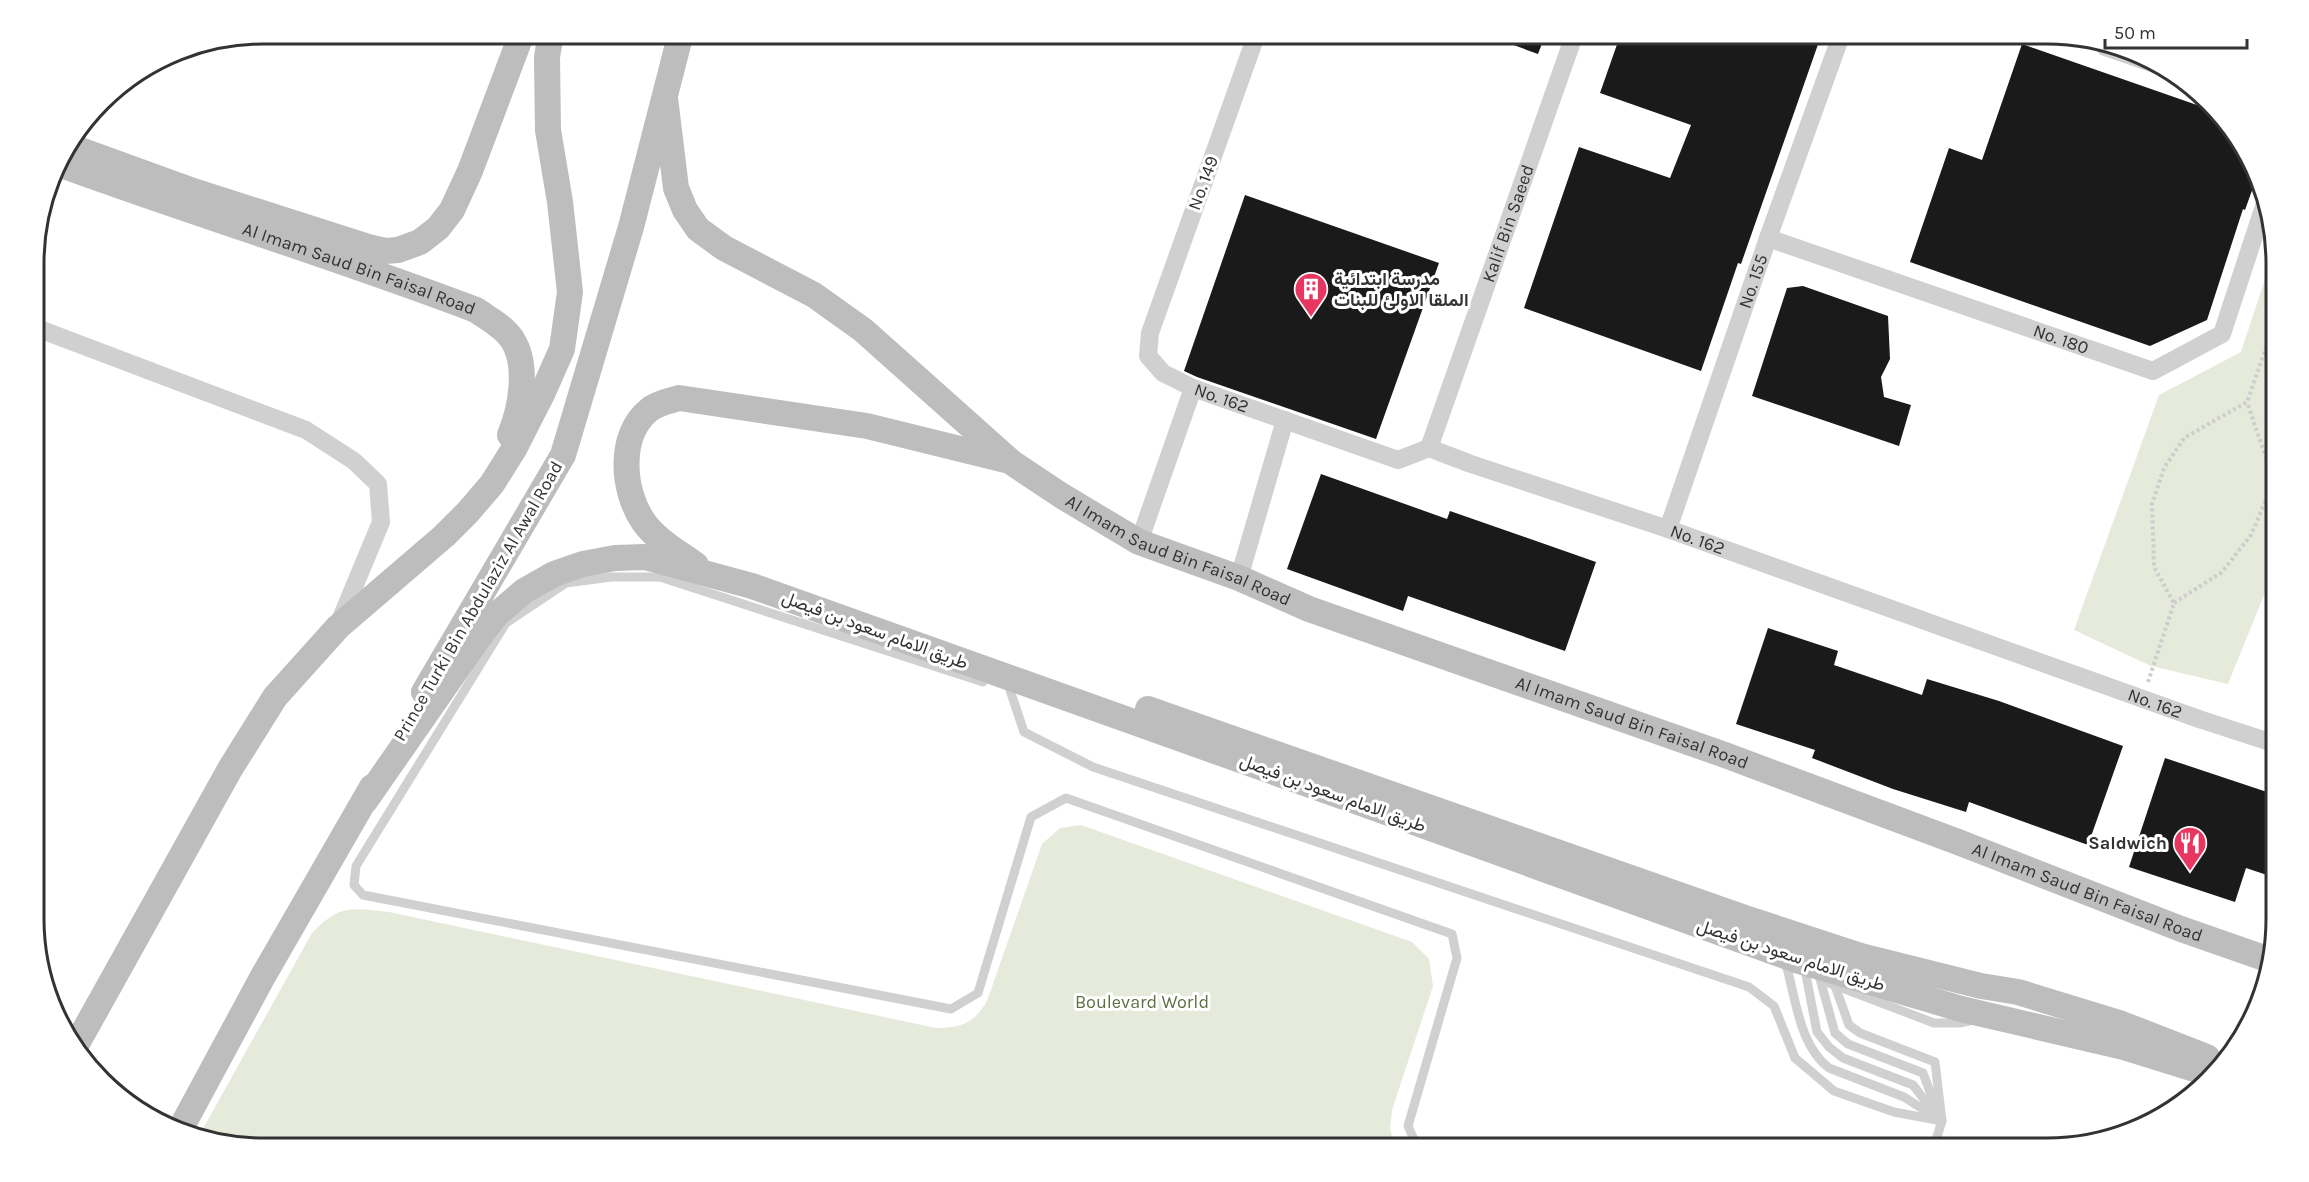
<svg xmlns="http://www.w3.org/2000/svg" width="2309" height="1182" font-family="Karla,Vazirmatn,sans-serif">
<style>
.green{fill:#e5eadb}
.building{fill:#1a1a1a}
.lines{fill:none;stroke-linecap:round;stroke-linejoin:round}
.path{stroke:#cdcdcd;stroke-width:4;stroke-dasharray:3 3;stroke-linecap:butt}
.lane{stroke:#d0d0d0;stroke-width:9}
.street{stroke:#d0d0d0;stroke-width:18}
.secondary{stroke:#bdbdbd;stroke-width:26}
.labels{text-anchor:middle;stroke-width:6;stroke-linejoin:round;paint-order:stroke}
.street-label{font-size:18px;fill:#333;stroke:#fff}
.poi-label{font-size:18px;font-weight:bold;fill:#333;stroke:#fff;text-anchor:start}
.park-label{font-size:18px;fill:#5e703f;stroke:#fff}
.rim{fill:none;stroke:#333;stroke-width:3}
</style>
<rect width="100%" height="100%" fill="#fff"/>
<!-- green -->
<g class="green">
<polygon points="2274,252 2275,568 2228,684 2151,666 2074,630 2159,395 2241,352"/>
<path d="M1081,825L1412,942L1429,959L1433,986L1392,1110L1390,1129L1396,1149H263L200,1134L312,933C340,904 351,908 389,912L936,1028C962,1028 974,1023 987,1001L1042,844L1060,828Z"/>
</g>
<!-- building -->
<g class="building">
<polygon points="1487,33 1546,33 1538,54 1486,35"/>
<polygon points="1621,33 1822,33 1741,264 1738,263 1701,371 1524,308 1579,147 1670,178 1691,125 1600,93"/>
<polygon points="2022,44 2217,112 2237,135 2255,182 2245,210 2243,209 2207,320 2150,346 1910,262 1949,148 1982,160"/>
<polygon points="1245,195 1439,263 1376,439 1197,377 1184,371"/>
<polygon points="1803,286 1888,316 1890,359 1881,377 1884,397 1911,405 1899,446 1752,396 1787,288"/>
<polygon points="1321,474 1447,519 1450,511 1596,562 1565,651 1408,596 1403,611 1287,569"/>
<polygon points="1768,628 1838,651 1834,665 1922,695 1927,679 1999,701 2123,746 2088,845 1969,802 1966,812 1893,789 1812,758 1815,750 1736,724"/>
<polygon points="2165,758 2276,795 2276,878 2246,868 2235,902 2129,867"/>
</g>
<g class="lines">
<!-- path -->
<g class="path">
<polyline points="2174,603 2222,572 2251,535 2274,481 2247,402"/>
<polyline points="2148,682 2174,603 2154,567 2152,504 2164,468 2184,438 2247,402 2274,325"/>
</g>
<!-- lane -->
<g class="lane">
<polyline points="983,682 660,577 611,577 566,583 506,623 356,866 354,885 363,895 951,1009 978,993 1031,817 1066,798 1452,934 1457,958 1408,1126 1415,1142 1425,1149"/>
<polyline points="1010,690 1024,732 1093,767 1749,987 1774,1006 1795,1058 1834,1091 1894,1112 1942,1121"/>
<path d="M1787,968C1796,1001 1800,1046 1829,1068L1904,1097L1937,1118"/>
<polyline points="1806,975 1817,1032 1829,1047 1843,1058 1913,1085 1936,1115"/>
<polyline points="1820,979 1835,1033 1848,1044 1923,1073 1936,1108"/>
<polyline points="1821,980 1934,1023 1960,1023 1973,1020"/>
<polyline points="1835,986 1849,1025 1860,1033 1935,1062 1942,1121 1933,1149"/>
</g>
<!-- street -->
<g class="street">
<path id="s1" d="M1257,33L1150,333L1148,356L1163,373L1193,388L1398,460L1429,448L1471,464L1668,529L2199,719L2276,744"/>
<polyline points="2105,47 2166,68"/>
<path id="s2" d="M1768,238L2153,371L2222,334L2264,206"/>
<polyline points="34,327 306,430 354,461 378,484 381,522 339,623"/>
<path id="s3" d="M1429,448L1575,33"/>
<path id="s4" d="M1668,529L1768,238L1842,33"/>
<polyline points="1139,542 1193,388"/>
<polyline points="1239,578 1285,420"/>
</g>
<!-- secondary -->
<g class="secondary">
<path id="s5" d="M665,98L676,188L685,210L698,229L724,248L814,295L863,330L1011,462L1062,496L1139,542L1239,578L1309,609L1725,755L1958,842L2181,929L2267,959"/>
<polyline points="69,146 193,191 368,247 385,251 398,250 420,242 438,228 452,210 470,171 522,33"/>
<path id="s6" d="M56,163C195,214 337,257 476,310C489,319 503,326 512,339C529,365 521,408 510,435"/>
<path d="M696,565C678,552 655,539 643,521C622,490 618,435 649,410C657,403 670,401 679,398L867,426L1005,460"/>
<polyline points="424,692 563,455 631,227 681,33"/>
<polyline points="1148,709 1745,918 1861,956 1981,986 2018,992 2122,1024 2207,1057"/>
<polyline points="365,801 477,640 496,615 524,591 554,574 583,564 615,558 645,557 752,586 1361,803 1796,960 1961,1009 2124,1047 2214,1075"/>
<polyline points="74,1049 230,769 275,697 338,627 444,536 468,512 492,484 514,449 543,392 562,349 570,292 560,202 548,130 547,57 551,33"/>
<polyline points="180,1130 262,978 372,787"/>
</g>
</g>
<!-- icons -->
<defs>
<g id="building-pin" transform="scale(1.725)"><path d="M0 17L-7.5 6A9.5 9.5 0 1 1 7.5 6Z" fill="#e73761" stroke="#fff"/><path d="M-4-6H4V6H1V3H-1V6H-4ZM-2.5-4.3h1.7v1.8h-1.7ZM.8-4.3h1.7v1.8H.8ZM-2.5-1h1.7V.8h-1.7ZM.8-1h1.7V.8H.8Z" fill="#fff"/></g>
<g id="restaurant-pin" transform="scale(1.725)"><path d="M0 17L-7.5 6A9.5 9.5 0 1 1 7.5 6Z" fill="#e73761" stroke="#fff"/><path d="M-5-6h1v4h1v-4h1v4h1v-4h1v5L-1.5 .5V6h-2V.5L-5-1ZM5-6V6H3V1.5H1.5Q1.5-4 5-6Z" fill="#fff"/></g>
</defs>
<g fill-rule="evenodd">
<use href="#building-pin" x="1311" y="289"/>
<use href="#restaurant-pin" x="2190" y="843"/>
</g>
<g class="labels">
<!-- street labels -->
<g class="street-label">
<text transform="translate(1203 183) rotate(-70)" y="6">No. 149</text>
<text dy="6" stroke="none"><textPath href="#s3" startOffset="238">Kalif Bin Saeed</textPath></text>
<text dy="6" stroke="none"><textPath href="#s6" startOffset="321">Al Imam Saud Bin Faisal Road</textPath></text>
<text dy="6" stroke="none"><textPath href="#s4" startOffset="262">No. 155</textPath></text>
<text dy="6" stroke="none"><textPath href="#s2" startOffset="310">No. 180</textPath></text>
<text dy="6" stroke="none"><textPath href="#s1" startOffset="428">No. 162</textPath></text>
<text dy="6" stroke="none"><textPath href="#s1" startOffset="932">No. 162</textPath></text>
<text dy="6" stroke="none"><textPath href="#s5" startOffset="720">Al Imam Saud Bin Faisal Road</textPath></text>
<text transform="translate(478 601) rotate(-60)" y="6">Prince Turki Bin Abdulaziz Al Awal Road</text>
<text transform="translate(875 630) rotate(20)" y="6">طريق الامام سعود بن فيصل</text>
<text dy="6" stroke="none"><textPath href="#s1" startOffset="1418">No. 162</textPath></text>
<text dy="6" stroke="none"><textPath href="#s5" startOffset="1206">Al Imam Saud Bin Faisal Road</textPath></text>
<text transform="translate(1333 793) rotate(20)" y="6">طريق الامام سعود بن فيصل</text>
<text dy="6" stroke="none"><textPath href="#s5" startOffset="1692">Al Imam Saud Bin Faisal Road</textPath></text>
<text transform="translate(1791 955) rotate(18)" y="6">طريق الامام سعود بن فيصل</text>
</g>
<!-- poi labels -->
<g class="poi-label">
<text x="1334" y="285">مدرسة ابتدائية<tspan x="1334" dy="21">الملقا الاولئ للبنات</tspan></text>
<text x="2167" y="849" text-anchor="end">Saldwich</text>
</g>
<!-- park labels -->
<g class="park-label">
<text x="1142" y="1008">Boulevard World</text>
</g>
</g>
<!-- crop -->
<path d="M0 0H2309V1182H0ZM263 44H2047A219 219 0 0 1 2266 263V919A219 219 0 0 1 2047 1138H263A219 219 0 0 1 44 919V263A219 219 0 0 1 263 44Z" fill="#fff" fill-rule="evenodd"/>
<path class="rim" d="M263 44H2047A219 219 0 0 1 2266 263V919A219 219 0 0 1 2047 1138H263A219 219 0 0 1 44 919V263A219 219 0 0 1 263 44Z"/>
<!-- scale -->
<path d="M2105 39v9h142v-9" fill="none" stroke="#333333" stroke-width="3"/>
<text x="2114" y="39" font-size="18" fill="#333333" stroke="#ffffff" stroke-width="4.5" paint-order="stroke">50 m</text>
</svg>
